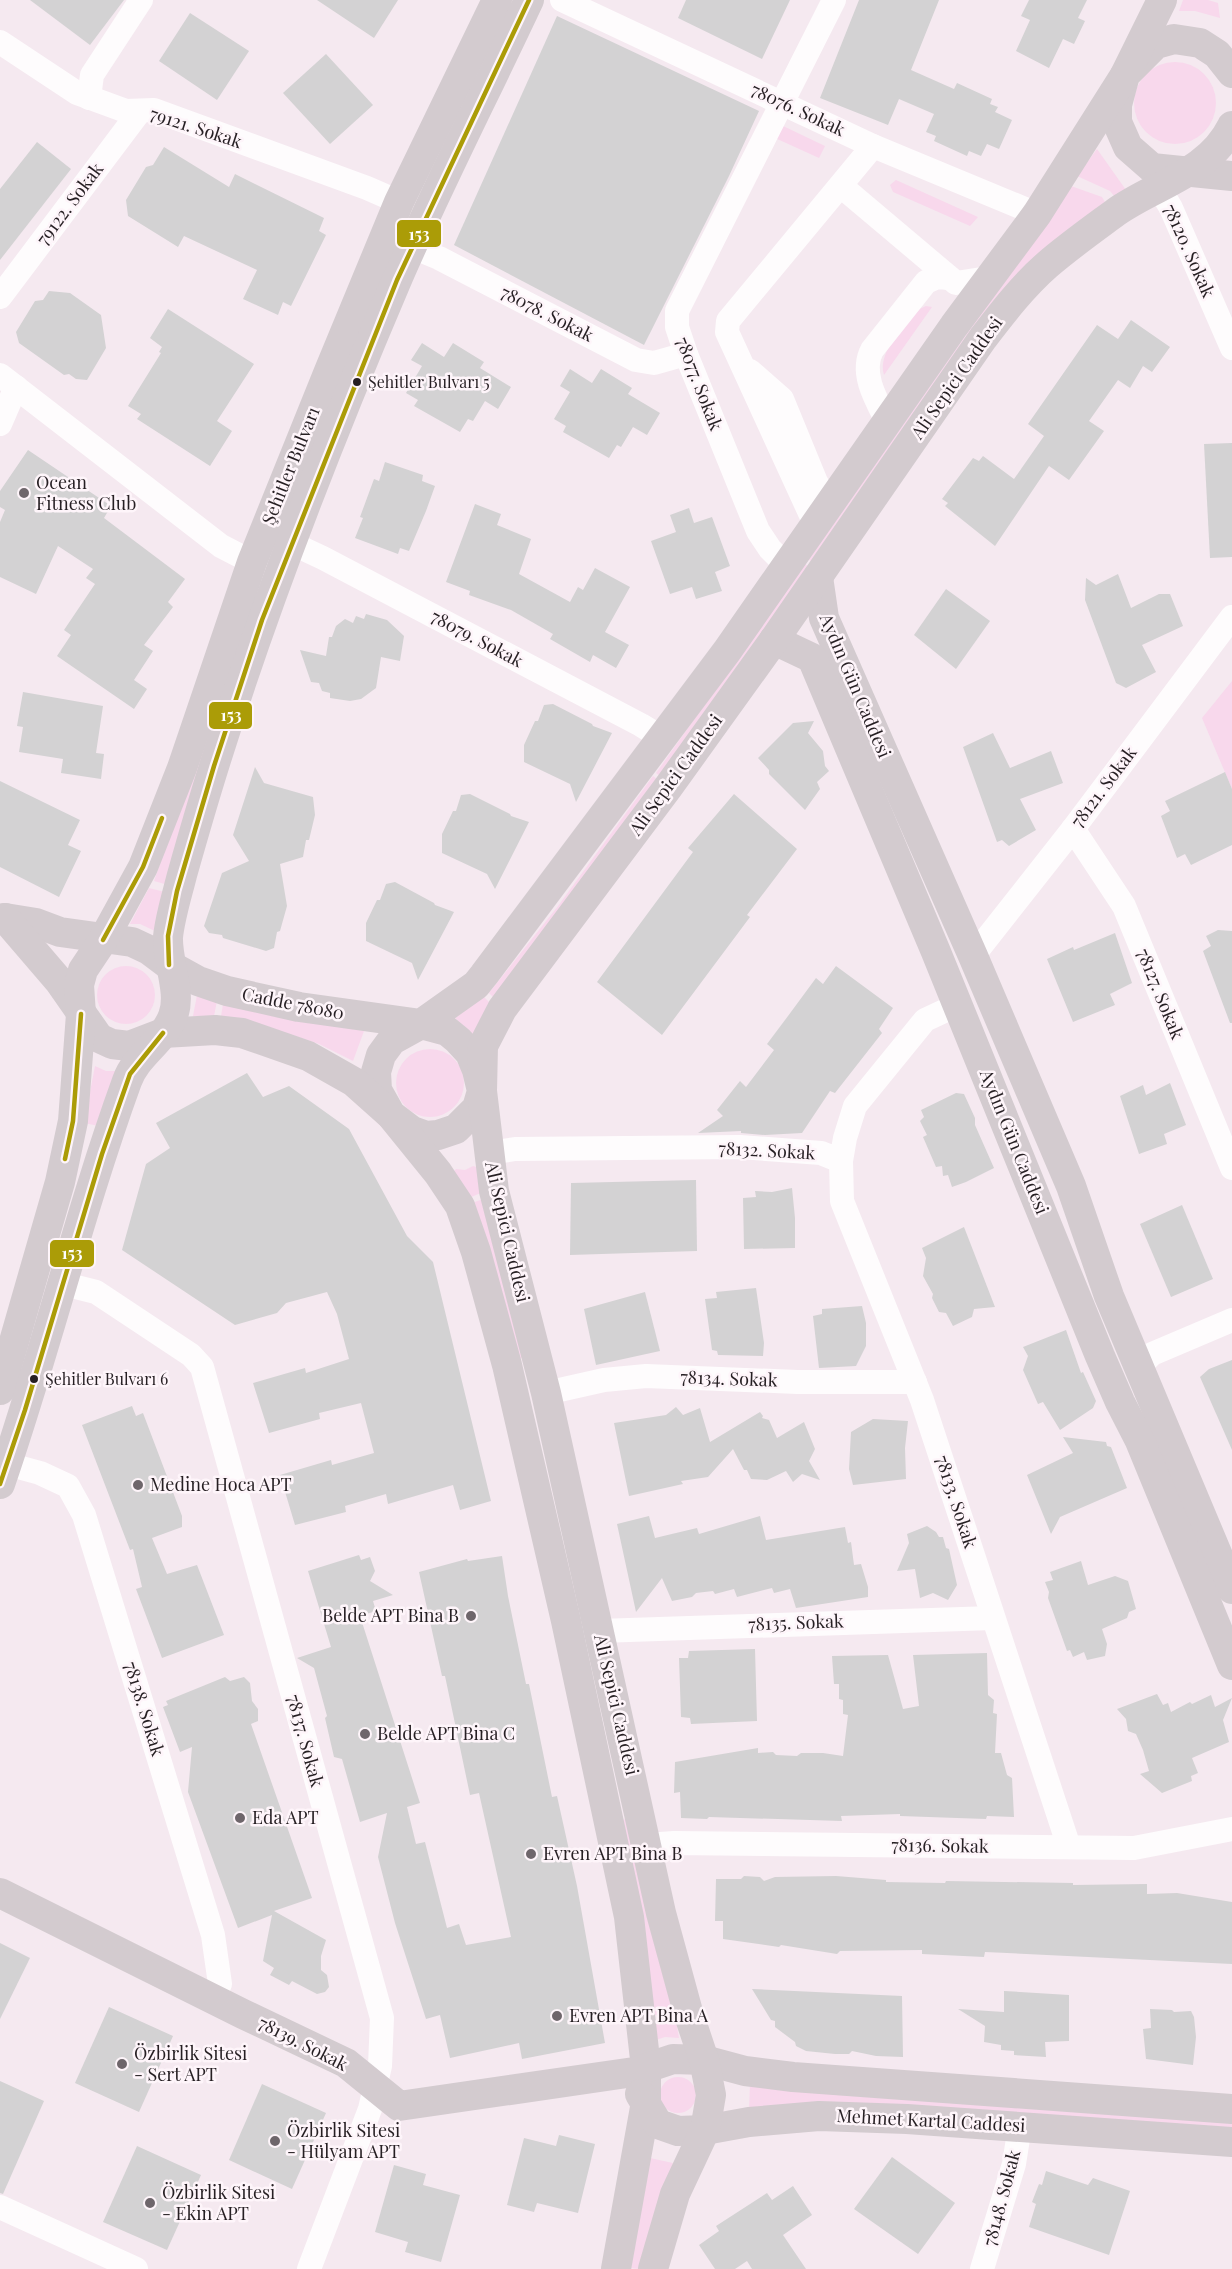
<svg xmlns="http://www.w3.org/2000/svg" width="1232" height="2269" font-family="'Playfair Display',serif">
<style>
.green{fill:#f8d8ec}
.building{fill:#d3d2d3}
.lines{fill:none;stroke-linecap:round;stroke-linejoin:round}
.minor{stroke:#fefcfd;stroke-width:24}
.major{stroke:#d3cbcf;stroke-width:30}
.bus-1-casing{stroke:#fef5fa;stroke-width:9}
.bus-1{stroke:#ab9c07;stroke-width:4.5}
.bus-dot{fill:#261f23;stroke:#fef5fa;stroke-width:2}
.poi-dot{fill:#6e666b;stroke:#fef5fa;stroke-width:2}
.labels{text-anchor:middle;stroke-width:5;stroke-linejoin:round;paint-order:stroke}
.bus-label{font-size:16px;fill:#261f23;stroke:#fef5fa;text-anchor:start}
.street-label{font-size:18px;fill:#261f23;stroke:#fef5fa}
.poi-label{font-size:18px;fill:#261f23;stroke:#fef5fa;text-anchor:start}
.line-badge{stroke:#fef5fa;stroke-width:2}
.badge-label{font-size:16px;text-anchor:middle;font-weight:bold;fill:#fff}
</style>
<rect width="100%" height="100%" fill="#f5e9f0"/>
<!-- green -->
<g class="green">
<polygon points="1183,0 1208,0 1218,3 1220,18 1195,11 1179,11"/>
<circle cx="1175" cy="103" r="41"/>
<polygon points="781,125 825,146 819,158 775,138"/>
<polygon points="1097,149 1126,190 1115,197 1110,191 1077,176"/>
<polygon points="896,180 978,217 970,226 893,192 890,185"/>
<polygon points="1071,186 1102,197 1105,202 814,563 808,559"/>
<path d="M926,306L932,307L884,375C877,352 904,328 917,310Z"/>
<polygon points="805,564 810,568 661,777 656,773"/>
<polygon points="1232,681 1232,789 1202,718"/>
<polygon points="220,692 168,885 154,881"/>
<polygon points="653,776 658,780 495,999 489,993 558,906"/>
<polygon points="149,888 165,892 155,931 140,924 130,924"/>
<circle cx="126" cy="995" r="29"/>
<polygon points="197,995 217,1001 214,1016 193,1016"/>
<polygon points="484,997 491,1004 475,1037 455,1018"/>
<polygon points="223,1004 364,1031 353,1061 319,1044 295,1036 221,1016"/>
<circle cx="430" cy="1083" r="34"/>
<polygon points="95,1066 106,1071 118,1071 99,1126 84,1123"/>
<polygon points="473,1166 477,1167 483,1192 469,1198 454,1171 456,1169 465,1170"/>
<polygon points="486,1198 525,1357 518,1359 472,1203"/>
<polygon points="628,1818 673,2012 663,2015 653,2015 622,1820"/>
<polygon points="676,2021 679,2038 665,2037 656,2040 654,2023 664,2024"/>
<circle cx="678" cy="2095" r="18"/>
<polygon points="750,2083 1232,2120 1232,2130 749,2111"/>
<polygon points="650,2158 673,2163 638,2269 631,2268"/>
</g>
<!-- building -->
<g class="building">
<polygon points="30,0 124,0 90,45"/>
<polygon points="317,0 398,0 374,38"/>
<polygon points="686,0 790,0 762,59 678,18"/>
<polygon points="859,0 939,0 911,70 954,89 957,83 992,99 990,104 998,107 995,112 1012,120 999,149 987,144 981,156 969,151 967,156 934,141 936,136 926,132 934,114 899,99 888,125 820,98"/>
<polygon points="1029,0 1087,0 1078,18 1085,21 1074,44 1063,39 1049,68 1016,51 1030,20 1021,16"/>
<polygon points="190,13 249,51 217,100 159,61"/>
<polygon points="557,16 759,111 729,176 644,345 454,245"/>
<polygon points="326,54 373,105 330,144 283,93"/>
<polygon points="37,142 71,169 0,260 0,189"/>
<polygon points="164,147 229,187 235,174 324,218 319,231 326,235 291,306 283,302 278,315 243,299 257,270 184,236 178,247 128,216 126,200 146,167 153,165"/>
<polygon points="49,291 70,293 101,315 106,348 87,380 76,379 69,374 64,375 19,343 16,332 35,301 43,300"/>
<polygon points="168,309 254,364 217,421 232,431 210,466 137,419 141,414 128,406 161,353 159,352 162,347 150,338"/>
<polygon points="1131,320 1170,347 1152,372 1143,366 1130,388 1118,380 1089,421 1104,431 1069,480 1049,466 995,546 945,506 948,503 942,499 973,458 979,461 983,456 1014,479 1044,436 1028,424 1097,325 1118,339"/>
<polygon points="422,343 444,357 453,343 484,362 480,368 511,387 498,409 485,401 473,421 468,419 460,432 414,406 418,400 406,393 422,366 411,360"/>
<polygon points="570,369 592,383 601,369 632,388 628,394 660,413 647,435 633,427 621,447 617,445 609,458 563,432 566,426 554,419 570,392 560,386"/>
<polygon points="1232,443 1232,557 1210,558 1204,444"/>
<polygon points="28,450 111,506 104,518 185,579 168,602 173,607 144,645 153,651 134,680 147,689 134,709 57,656 71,635 64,630 95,584 86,578 93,569 58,546 36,594 0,577 0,522 5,510 0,507 0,491"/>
<polygon points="385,462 423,475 422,481 435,486 426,511 409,551 400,548 398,554 355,538 363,518 360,517 374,479 379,481"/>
<polygon points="475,504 501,514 497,525 531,539 519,574 570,602 578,587 583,590 595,568 630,587 605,632 629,645 616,668 593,655 590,662 550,639 553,634 511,610 469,595 470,591 446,582"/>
<polygon points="689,508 694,523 712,517 730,566 715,572 722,591 696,599 692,587 670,594 651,541 676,532 670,515"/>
<polygon points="1118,574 1131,608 1159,594 1170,594 1183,626 1142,645 1156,672 1126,688 1116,683 1085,600 1086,578 1096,585"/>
<polygon points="946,589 990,621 956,669 914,635"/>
<polygon points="366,614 387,620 404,636 400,661 381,657 376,688 361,699 350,701 330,698 330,693 322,691 319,683 311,682 300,650 326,656 329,637 332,637 336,626 345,619 353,623 356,616 364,619"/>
<polygon points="23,692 103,706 96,753 104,754 101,779 61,773 63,759 19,752 23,727 17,726"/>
<polygon points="553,704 592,724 593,726 612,733 576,802 570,784 524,762 524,745 535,721 538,721 544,705"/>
<polygon points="814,721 808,733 823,751 825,766 829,771 817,782 820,789 805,810 769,774 769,770 758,758 793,723"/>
<polygon points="993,733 1010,768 1051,751 1063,783 1020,799 1036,830 1009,846 1002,840 997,842 963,747"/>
<polygon points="255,767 264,783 313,797 315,815 309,840 306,840 303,857 280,864 287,906 280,931 277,932 274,948 266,951 223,938 222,935 209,933 204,926 222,873 249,861 233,835"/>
<polygon points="1225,772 1232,789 1232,845 1191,865 1185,854 1177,858 1161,816 1170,811 1165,801"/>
<polygon points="0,781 80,820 68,845 81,851 59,897 0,867"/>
<polygon points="470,794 510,814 511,816 529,822 495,889 487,874 442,853 442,834 453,811 456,811 461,795"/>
<polygon points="734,794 797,849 747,915 750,917 662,1035 597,982 693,852 688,848"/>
<polygon points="395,882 434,903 435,905 454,912 418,980 412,963 366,941 366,923 377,900 380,900 386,884"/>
<polygon points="1218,930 1232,931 1232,1023 1230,1023 1203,951 1211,946 1206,936"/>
<polygon points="1115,933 1132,983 1110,994 1115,1005 1073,1022 1047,959 1073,947 1074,950"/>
<polygon points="836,966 893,1008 879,1029 882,1033 835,1093 830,1091 802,1133 765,1135 741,1133 741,1131 698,1133 723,1116 717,1110 740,1081 746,1087 774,1050 767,1044 788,1016 816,978 823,984"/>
<polygon points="247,1073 263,1097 289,1086 349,1129 407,1236 433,1262 491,1501 460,1510 453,1485 388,1504 386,1494 345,1506 346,1512 295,1525 280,1475 331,1460 332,1465 374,1453 361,1403 319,1413 320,1419 269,1433 253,1383 305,1368 306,1373 349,1359 337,1314 327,1292 286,1303 277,1313 235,1325 122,1250 146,1164 170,1148 156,1123"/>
<polygon points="1170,1083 1186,1125 1164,1134 1167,1144 1139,1154 1120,1096 1143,1085 1146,1095"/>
<polygon points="956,1093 964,1094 975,1118 975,1125 994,1168 966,1182 952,1187 948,1175 943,1176 942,1166 936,1167 923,1137 927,1135 920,1121 924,1117 921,1110"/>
<polygon points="696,1180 697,1251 570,1255 571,1183"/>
<polygon points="792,1188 795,1218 795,1248 744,1249 743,1198 756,1197 755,1191 772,1192"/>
<polygon points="1182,1205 1213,1279 1171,1297 1140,1224"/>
<polygon points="964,1227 995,1307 974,1309 972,1317 953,1326 946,1313 939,1312 932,1298 933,1294 923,1276 926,1258 922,1248"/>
<polygon points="756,1288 764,1343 763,1356 718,1355 717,1351 712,1350 705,1299 717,1298 716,1292"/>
<polygon points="645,1292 660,1351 596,1365 584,1309"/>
<polygon points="862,1306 866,1323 866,1346 856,1366 819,1368 813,1316 822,1314 822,1309"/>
<polygon points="1066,1330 1081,1373 1083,1372 1096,1401 1093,1408 1060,1430 1043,1402 1038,1404 1023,1370 1028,1356 1023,1347"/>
<polygon points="1232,1360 1232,1450 1200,1377 1209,1369"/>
<polygon points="132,1406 136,1416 143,1413 182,1516 182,1527 152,1538 167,1574 197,1565 224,1635 162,1658 136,1589 142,1587 133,1549 130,1550 82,1425"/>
<polygon points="676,1407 683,1415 700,1408 710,1442 760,1412 763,1416 762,1418 769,1420 777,1438 804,1422 815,1449 809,1461 820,1480 802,1474 793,1482 786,1471 767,1480 751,1479 747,1470 744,1470 733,1449 708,1477 681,1481 683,1484 629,1496 614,1423 666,1415"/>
<polygon points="873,1419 908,1421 905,1448 906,1479 853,1485 849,1469 851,1432"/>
<polygon points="1063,1437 1106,1442 1107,1446 1111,1447 1127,1488 1060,1517 1051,1534 1027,1475 1073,1453"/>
<polygon points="649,1516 655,1538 697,1528 699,1534 760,1516 766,1540 845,1527 848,1543 851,1542 854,1565 861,1564 868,1587 868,1597 796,1608 790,1589 774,1593 772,1588 737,1597 734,1589 715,1594 713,1591 696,1593 692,1597 672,1601 662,1578 636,1612 617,1524"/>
<polygon points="927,1526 936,1532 939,1537 943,1537 946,1548 949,1549 957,1585 948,1600 933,1593 920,1598 915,1569 897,1571 909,1543 907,1534"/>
<polygon points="359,1555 361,1560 370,1557 375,1571 370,1581 393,1595 373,1601 376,1611 360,1616 420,1803 407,1807 416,1844 425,1842 447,1928 459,1924 466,1945 511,1937 479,1793 470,1795 445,1676 442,1676 419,1572 467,1559 468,1561 502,1556 508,1596 526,1684 529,1684 552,1797 557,1796 577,1886 605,2043 522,2059 519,2043 450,2058 440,2015 426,2019 395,1923 378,1857 387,1813 360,1822 342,1759 334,1757 325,1718 327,1716 314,1668 297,1658 331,1647 308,1571"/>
<polygon points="1081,1561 1088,1585 1115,1576 1128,1581 1136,1609 1129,1612 1127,1618 1102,1629 1107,1644 1105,1656 1087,1660 1084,1652 1073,1657 1070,1650 1067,1651 1048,1598 1049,1592 1045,1582 1053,1580 1050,1572"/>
<polygon points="755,1649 757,1721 691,1724 690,1718 681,1717 679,1658 688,1658 689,1651"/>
<polygon points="987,1653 988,1695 994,1700 993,1713 997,1714 995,1753 1001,1753 1007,1775 1012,1778 1014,1817 987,1816 986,1819 900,1816 900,1814 841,1816 842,1821 709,1817 707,1819 681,1818 680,1792 674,1793 675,1762 758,1748 758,1753 773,1752 776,1755 797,1756 801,1753 823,1753 843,1756 848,1715 843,1714 843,1700 839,1699 839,1684 834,1684 832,1656 888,1655 903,1709 919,1706 913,1655"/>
<polygon points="225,1677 230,1681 244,1677 250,1683 252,1701 258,1709 258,1721 251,1724 312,1898 274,1911 326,1940 321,1956 321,1970 327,1975 329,1987 325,1992 317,1994 292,1981 289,1985 270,1975 274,1968 263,1961 272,1915 238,1928 188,1792 192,1747 180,1752 163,1707 168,1705 166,1701"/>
<polygon points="1157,1694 1163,1705 1168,1703 1171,1712 1190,1702 1192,1704 1211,1695 1215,1707 1232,1698 1223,1720 1229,1742 1192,1758 1198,1773 1191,1776 1192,1781 1162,1793 1140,1774 1149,1771 1143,1750 1136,1734 1128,1731 1126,1719 1117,1709"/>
<polygon points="744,1876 760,1877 764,1881 775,1877 836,1876 886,1880 886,1882 945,1883 946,1881 1073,1883 1073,1885 1147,1884 1147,1894 1177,1893 1232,1902 1232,1964 985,1952 984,1957 922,1954 922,1950 840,1951 837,1954 781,1945 779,1947 723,1939 723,1921 715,1921 716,1879 741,1879"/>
<polygon points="0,1943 30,1958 0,2019"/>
<polygon points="752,1989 902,1996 903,2057 876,2056 852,2051 849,2054 835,2054 806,2051 796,2046 795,2042 775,2027 775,2021 771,2020"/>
<polygon points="1004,1991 1069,1995 1069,2041 1045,2042 1046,2057 1014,2055 1014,2051 1001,2050 1001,2045 984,2042 985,2026 958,2009 1004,2012"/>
<polygon points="109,2007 173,2036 139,2112 75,2083"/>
<polygon points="1150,2009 1172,2010 1174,2012 1191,2011 1194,2017 1196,2037 1193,2065 1146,2059 1143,2029 1151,2028"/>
<polygon points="0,2081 44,2101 3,2194 0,2193"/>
<polygon points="262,2084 326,2113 292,2189 229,2160"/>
<polygon points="559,2135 595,2144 578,2213 537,2203 534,2212 507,2205 524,2138 556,2146"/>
<polygon points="137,2146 201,2175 167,2250 103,2222"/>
<polygon points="892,2157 955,2203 918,2254 854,2209"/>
<polygon points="394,2165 426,2174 423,2185 460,2195 441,2262 405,2252 408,2242 375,2232"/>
<polygon points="1046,2171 1088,2185 1093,2178 1130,2191 1109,2255 1029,2227 1036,2204 1032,2202 1039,2184 1042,2185"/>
<polygon points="793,2186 812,2215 783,2235 806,2269 752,2269 747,2261 735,2269 715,2269 699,2245 719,2231 716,2226 767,2193 772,2200"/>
</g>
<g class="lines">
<!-- minor -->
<g class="minor">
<polyline points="562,0 873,146 1037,214"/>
<polyline points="0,42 77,93 126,111 154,110 367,188 399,202"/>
<polyline points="89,98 92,75 141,0"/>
<polyline points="841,186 956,283 988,278"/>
<polyline points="1159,188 1171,208 1232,348"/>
<polyline points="412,247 439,258 636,360 654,363 686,354"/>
<polyline points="0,297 140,111"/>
<polyline points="750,371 782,399 816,482 829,505"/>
<polyline points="0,375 221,546 252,562"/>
<path d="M887,421C876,400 860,373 872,350L926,282L937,277L949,278"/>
<polyline points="0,424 16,387"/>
<polyline points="815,524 727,332 728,321 873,146"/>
<polyline points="291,543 323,558 641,725 662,738"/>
<polyline points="786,565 770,549 758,531 686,354 677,327 677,311 834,0"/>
<polyline points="1073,829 1124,906 1232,1168"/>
<polyline points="973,956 1073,829 1232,617"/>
<polyline points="489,1153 515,1149 740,1147 821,1153 841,1161 845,1138 855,1106 925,1020 957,1005"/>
<polyline points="841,1161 842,1201 922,1400 1069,1847"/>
<polyline points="64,1284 96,1292 191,1355 202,1367 382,2018 380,2066 370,2109 309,2269"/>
<polyline points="1138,1368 1152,1354 1232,1320"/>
<polyline points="546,1393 604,1380 646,1376 798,1382 915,1382"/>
<polyline points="7,1464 40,1473 68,1486 84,1515 213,1935 220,1984 212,1998"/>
<polyline points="599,1631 993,1618"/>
<polyline points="647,1845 674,1843 1134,1848 1232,1829"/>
<polyline points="0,2207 136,2269"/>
<polyline points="982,2269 1014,2164 1020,2126"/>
</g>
<!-- major -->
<g class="major">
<polyline points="1232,73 1217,54 1200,43 1174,39 1156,44 1125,75 1117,105 1117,122 1128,147 1152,168 1232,176"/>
<polyline points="818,577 824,618 973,956 1071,1186 1109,1296 1232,1589"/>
<polyline points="774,640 812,658 936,952 1100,1356 1120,1402 1140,1441 1232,1665"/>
<polyline points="5,918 36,923 60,932 132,942 149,950 169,965 198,981 227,991 299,1007 421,1024 447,1031 458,1040 470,1053 477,1070 482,1091 477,1108 456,1129 438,1135 426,1136 412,1131 391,1115 377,1090 376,1072 381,1055 392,1040 421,1024 476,985 484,975 727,651 954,326 1037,214 1125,75 1162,0"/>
<polyline points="5,918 59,981 99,1038 112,1044 129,1046 163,1033 215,1030 242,1033 308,1056 354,1082 391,1115 438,1173 460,1206 476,1252 507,1365 566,1621 629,1917 646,2068 646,2102 616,2269"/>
<polyline points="0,1390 60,1182 73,1121 81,1014 79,985 83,970 103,940 143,867 182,768 252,562 329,371 399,202 497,0"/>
<path d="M0,1484C46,1351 79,1213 127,1081C136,1055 164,1041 173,1016C182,993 167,962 168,937C170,917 177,895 182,875C193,836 204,798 216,760C267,597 329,439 396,282C437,187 485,94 529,0"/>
<polyline points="0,1893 243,2014 346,2063 399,2106 634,2072 673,2059 704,2060 745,2071 793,2077 1232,2109"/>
<polyline points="640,2094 658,2124 678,2131 705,2130 749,2122 819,2116 907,2119 1232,2142"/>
<path d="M653,2269L675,2194L705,2130L711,2095L704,2060L688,2012L661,1913L546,1393L494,1191L482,1091L483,1046L502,1009L669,786L774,640L983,338C1003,312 1023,286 1047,265C1069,246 1093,229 1116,212C1156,184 1209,173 1232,126"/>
</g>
<!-- bus-1 casing -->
<g class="bus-1-casing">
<g id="bus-1">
<polyline points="103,940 143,867 162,818"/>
<polyline points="169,965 168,936 177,891 214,766 262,620 397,280 529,0"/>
<polyline points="65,1159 73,1121 81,1014"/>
<polyline points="0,1484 25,1410 102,1154 130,1074 163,1033"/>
</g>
</g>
<!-- bus-1 -->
<use href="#bus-1" class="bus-1"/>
</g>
<!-- markers -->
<g class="bus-dot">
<circle cx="357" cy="382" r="5"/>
<circle cx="34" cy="1379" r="5"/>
</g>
<g class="poi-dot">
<circle cx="24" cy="493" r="6"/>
<circle cx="138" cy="1485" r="6"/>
<circle cx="471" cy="1616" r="6"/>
<circle cx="365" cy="1734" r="6"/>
<circle cx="240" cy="1818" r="6"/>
<circle cx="531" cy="1854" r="6"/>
<circle cx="557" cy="2016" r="6"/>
<circle cx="122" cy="2064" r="6"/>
<circle cx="275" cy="2141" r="6"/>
<circle cx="150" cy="2203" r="6"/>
</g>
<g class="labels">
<!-- bus labels -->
<g class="bus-label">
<text x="368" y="388">Şehitler Bulvarı 5</text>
<text x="45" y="1385">Şehitler Bulvarı 6</text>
</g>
<!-- street labels -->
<g class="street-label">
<text transform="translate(798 110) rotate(25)" y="6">78076. Sokak</text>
<text transform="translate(196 128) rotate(18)" y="6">79121. Sokak</text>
<text transform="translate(70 204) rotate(-53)" y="6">79122. Sokak</text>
<text transform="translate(1189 251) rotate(66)" y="6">78120. Sokak</text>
<text transform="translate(547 314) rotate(27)" y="6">78078. Sokak</text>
<text transform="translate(957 378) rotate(-55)" y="6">Ali Sepici Caddesi</text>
<text transform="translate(699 384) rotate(69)" y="6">78077. Sokak</text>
<text transform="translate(291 466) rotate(-68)" y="6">Şehitler Bulvarı</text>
<text transform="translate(477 639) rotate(28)" y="6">78079. Sokak</text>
<text transform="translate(855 686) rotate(67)" y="6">Aydın Gün Caddesi</text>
<text transform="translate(676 775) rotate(-54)" y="6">Ali Sepici Caddesi</text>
<text transform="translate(1104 787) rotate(-53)" y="6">78121. Sokak</text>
<text transform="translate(1160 994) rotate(68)" y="6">78127. Sokak</text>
<text transform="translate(293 1004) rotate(11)" y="6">Cadde 78080</text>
<text transform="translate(1014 1142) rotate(68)" y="6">Aydın Gün Caddesi</text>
<text transform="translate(767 1151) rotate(3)" y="6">78132. Sokak</text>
<text transform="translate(507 1232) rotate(77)" y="6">Ali Sepici Caddesi</text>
<text transform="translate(729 1379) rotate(2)" y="6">78134. Sokak</text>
<text transform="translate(956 1502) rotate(72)" y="6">78133. Sokak</text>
<text transform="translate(796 1623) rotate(-2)" y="6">78135. Sokak</text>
<text transform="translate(616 1705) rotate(77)" y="6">Ali Sepici Caddesi</text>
<text transform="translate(144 1709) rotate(73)" y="6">78138. Sokak</text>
<text transform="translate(305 1741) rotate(75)" y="6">78137. Sokak</text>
<text transform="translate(940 1846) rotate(1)" y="6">78136. Sokak</text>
<text transform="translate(303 2044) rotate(27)" y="6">78139. Sokak</text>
<text transform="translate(931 2121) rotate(3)" y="6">Mehmet Kartal Caddesi</text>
<text transform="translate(1002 2198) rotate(-75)" y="6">78148. Sokak</text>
</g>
<!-- poi labels -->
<g class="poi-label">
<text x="36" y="489">Ocean<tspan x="36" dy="21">Fitness Club</tspan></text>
<text x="150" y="1491">Medine Hoca APT</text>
<text x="459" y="1622" text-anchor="end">Belde APT Bina B</text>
<text x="377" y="1740">Belde APT Bina C</text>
<text x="252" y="1824">Eda APT</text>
<text x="543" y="1860">Evren APT Bina B</text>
<text x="569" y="2022">Evren APT Bina A</text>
<text x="134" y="2060">Özbirlik Sitesi<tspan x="134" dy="21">- Sert APT</tspan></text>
<text x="287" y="2137">Özbirlik Sitesi<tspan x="287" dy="21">- Hülyam APT</tspan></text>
<text x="162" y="2199">Özbirlik Sitesi<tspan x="162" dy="21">- Ekin APT</tspan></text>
</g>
</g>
<g class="line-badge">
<rect x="396" y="219" width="46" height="29" rx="6" fill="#ab9c07"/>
<rect x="208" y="701" width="45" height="29" rx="6" fill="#ab9c07"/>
<rect x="49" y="1239" width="46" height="29" rx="6" fill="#ab9c07"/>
</g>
<g class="badge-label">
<text x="419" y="240">153</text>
<text x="231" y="721">153</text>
<text x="72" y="1259">153</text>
</g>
</svg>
